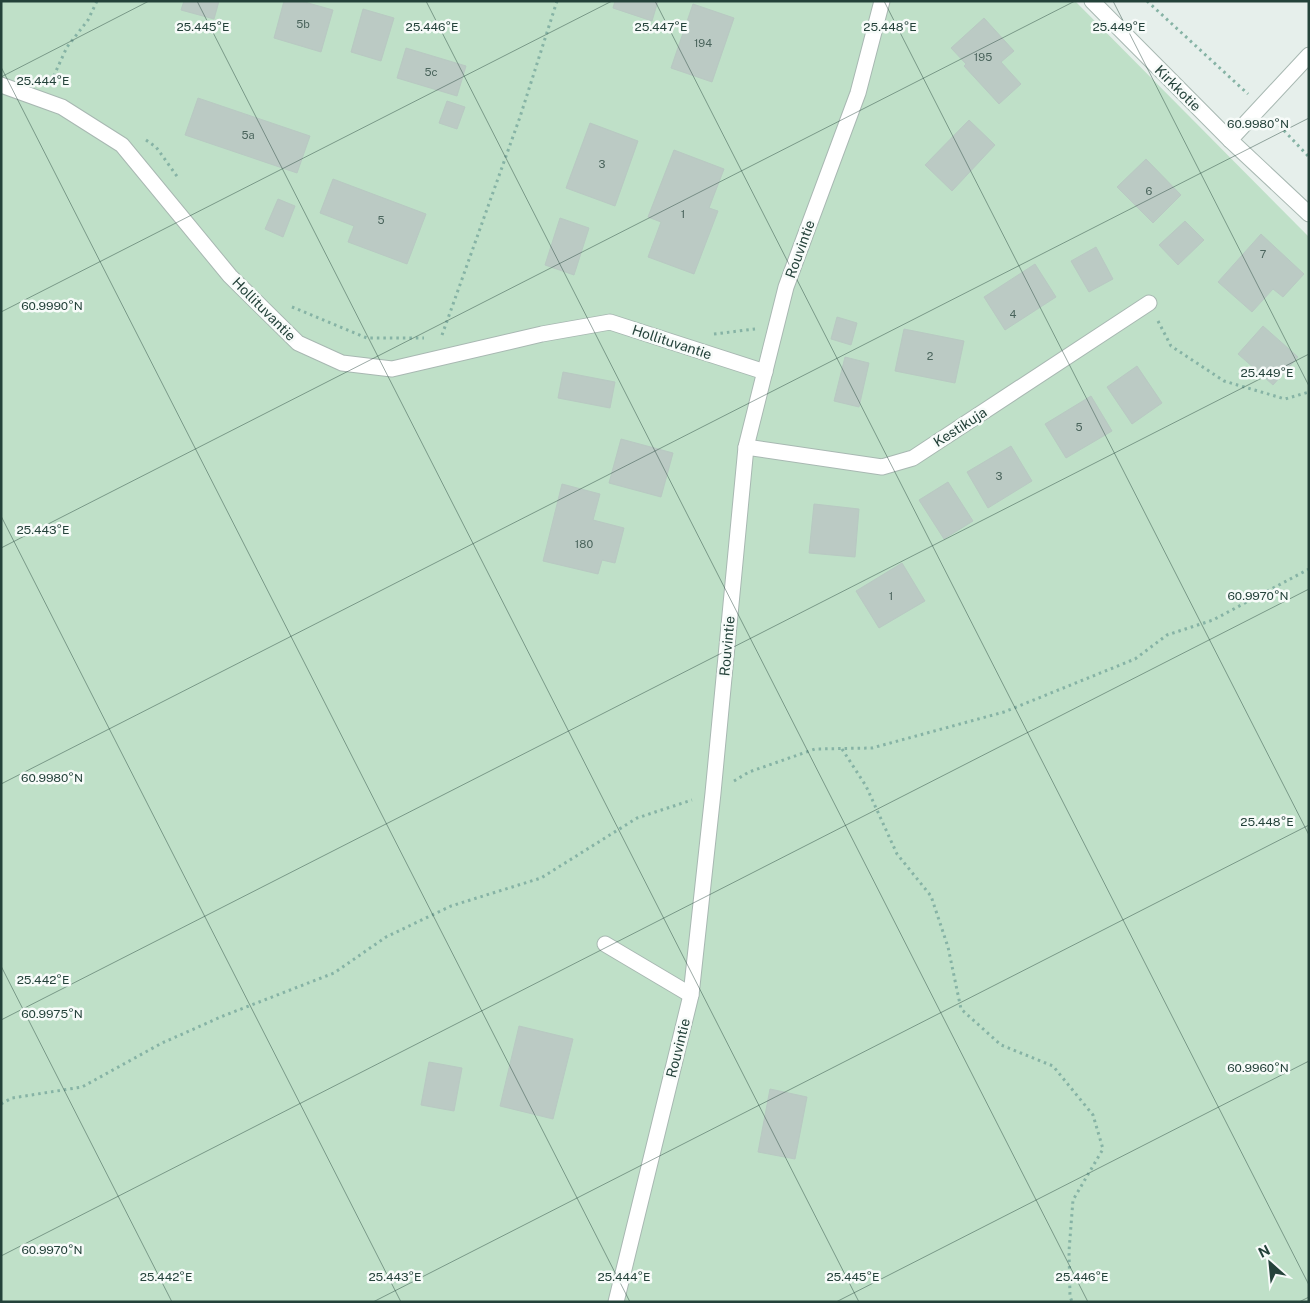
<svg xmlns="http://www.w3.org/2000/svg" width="1310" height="1303" font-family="'Public Sans',sans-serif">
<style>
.green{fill:#bfe0c8}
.building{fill:#bbcac4;stroke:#b8c9c2}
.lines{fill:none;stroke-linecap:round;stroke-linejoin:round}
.minor-casing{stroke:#a8b8b2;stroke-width:17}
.tertiary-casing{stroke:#a8b8b2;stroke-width:17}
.path{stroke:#86b3a5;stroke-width:3;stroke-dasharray:2.5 4;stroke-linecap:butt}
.minor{stroke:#fff;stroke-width:15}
.tertiary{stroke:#fff;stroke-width:15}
.ticks{fill:none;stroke:#24423a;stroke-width:1;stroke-opacity:0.45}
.labels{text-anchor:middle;stroke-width:5;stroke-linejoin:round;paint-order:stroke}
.number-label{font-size:11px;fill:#4a645c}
.street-label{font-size:14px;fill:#24423a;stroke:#f7fbf9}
.ticks-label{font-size:12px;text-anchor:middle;fill:#24423a;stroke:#f7fbf9;stroke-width:5;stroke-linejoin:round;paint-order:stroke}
</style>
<rect width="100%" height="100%" fill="#e6efeb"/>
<!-- green -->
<polygon class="green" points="1,1 1075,1 1309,237 1309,1302 1,1302"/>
<!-- building -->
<g class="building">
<polygon points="184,1 219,1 214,19 181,10"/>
<polygon points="284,1 301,1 333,10 321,52 274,38"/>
<polygon points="615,1 658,1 652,21 613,8"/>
<polygon points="693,4 734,18 712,82 671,68"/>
<polygon points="363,9 394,18 381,61 351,52"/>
<polygon points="984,18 1014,51 1001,62 1021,84 999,104 964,66 966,64 951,48"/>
<polygon points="406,48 466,66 457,96 397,78"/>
<polygon points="198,98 310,136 297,173 185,135"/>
<polygon points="447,101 465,107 457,129 439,123"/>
<polygon points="969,120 995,145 952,191 925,165"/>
<polygon points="590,123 638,141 615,206 566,188"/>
<polygon points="674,150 724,169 709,208 718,211 694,274 648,257 661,222 648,217"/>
<polygon points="1146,159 1181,195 1153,223 1117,187"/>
<polygon points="333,179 426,214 407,264 348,242 354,226 320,213"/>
<polygon points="278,199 295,206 283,237 265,229"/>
<polygon points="560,218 589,228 574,275 545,265"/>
<polygon points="1185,221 1204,240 1178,265 1159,245"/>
<polygon points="1261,234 1304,274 1283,297 1273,289 1252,312 1218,282"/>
<polygon points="1096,247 1113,279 1089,292 1071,261"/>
<polygon points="1035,264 1056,297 1005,330 984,297"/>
<polygon points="837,317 857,323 851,345 831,339"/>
<polygon points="1263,326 1298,357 1273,385 1238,354"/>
<polygon points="904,329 964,341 955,383 895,371"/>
<polygon points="845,357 869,363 859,407 834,401"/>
<polygon points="1137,366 1162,403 1132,424 1107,387"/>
<polygon points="563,372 615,382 610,408 558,398"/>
<polygon points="1091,396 1112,431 1066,458 1045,424"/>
<polygon points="621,439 673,453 661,497 609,483"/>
<polygon points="1011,446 1032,481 988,508 967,472"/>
<polygon points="948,482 973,521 944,539 919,500"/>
<polygon points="562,484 600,494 593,520 624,528 615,563 602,560 598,574 543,561"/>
<polygon points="814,504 859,509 855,557 809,553"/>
<polygon points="902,563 925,601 879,628 856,591"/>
<polygon points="519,1026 573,1039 553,1119 500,1106"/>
<polygon points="429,1062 462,1068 454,1111 421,1105"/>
<polygon points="770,1089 807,1097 795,1159 758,1152"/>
</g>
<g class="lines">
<!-- minor casing -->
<g class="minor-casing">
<g id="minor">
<polyline points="1,85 62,107 122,145 230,276 298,343 342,363 392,369 542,334 610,322 765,372"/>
<polyline points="1230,140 1309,55"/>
<polyline points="746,447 882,467 913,458 1149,303"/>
<polyline points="605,944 691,995"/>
<polyline points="616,1302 691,995 713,793 746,447 786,287 858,93 882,1"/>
</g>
</g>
<!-- tertiary casing -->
<g class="tertiary-casing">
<polyline id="tertiary" points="1092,1 1230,140 1309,214"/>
</g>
<!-- path -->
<g class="path">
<polyline points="1147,1 1248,94"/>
<polyline points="51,82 67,47 88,20 97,1"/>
<polyline points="1275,121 1309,157"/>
<polyline points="146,140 156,147 179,179"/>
<polyline points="292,307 367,338 424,338"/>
<polyline points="1158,321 1171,346 1224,381 1285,399 1309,392"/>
<polyline points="714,334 755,329"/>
<polyline points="442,335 520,117 557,1"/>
<polyline points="842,749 866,786 897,854 931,896 948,947 961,1009 1001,1045 1053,1066 1093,1115 1103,1149 1073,1200 1069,1251 1070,1296 1072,1302"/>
<polyline points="734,781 749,772 815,749 872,748 1004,712 1135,659 1167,635 1213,620 1309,569"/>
<polyline points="1,1104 12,1098 82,1087 162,1043 223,1016 334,973 386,937 451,906 541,878 637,818 692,800"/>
</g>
<!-- minor -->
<use href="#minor" class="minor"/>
<!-- tertiary -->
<use href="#tertiary" class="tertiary"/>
</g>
<!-- ticks -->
<path class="ticks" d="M197,1L859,1302M426,1L1088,1302M655,1L1309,1285M884,1L1309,835M1113,1L1309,386M1,67L630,1302M1,77L149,1M1,312L612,1M1,516L401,1302M1,548L1075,1M1,784L1309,118M1,966L172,1302M1,1020L1309,354M1,1256L1309,589M373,1302L1309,825M836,1302L1309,1061M1299,1302L1309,1297"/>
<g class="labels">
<!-- number labels -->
<g class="number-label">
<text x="303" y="28">5b</text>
<text x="703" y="47">194</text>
<text x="983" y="61">195</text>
<text x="431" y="76">5c</text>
<text x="248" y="139">5a</text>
<text x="602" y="168">3</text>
<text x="1149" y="195">6</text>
<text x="683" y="218">1</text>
<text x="381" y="224">5</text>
<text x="1263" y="258">7</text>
<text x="1013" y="318">4</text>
<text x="930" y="360">2</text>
<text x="1079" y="431">5</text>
<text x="999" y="480">3</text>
<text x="584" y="548">180</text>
<text x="891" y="600">1</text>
</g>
<!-- street labels -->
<g class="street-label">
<text transform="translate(1178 88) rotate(45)" y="5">Kirkkotie</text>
<text transform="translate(800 249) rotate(-70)" y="5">Rouvintie</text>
<text transform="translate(264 309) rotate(45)" y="5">Hollituvantie</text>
<text transform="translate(672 342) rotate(18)" y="5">Hollituvantie</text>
<text transform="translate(960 427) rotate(-33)" y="5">Kestikuja</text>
<text transform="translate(727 646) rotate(-85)" y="5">Rouvintie</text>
<text transform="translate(678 1048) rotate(-76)" y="5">Rouvintie</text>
</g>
</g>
<g class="ticks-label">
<text x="203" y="31">25.445°E</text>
<text x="432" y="31">25.446°E</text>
<text x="661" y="31">25.447°E</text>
<text x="890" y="31">25.448°E</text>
<text x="1119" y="31">25.449°E</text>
<text x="43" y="85">25.444°E</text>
<text x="1258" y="128">60.9980°N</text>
<text x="52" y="310">60.9990°N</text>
<text x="1267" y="377">25.449°E</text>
<text x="43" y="534">25.443°E</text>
<text x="1258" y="600">60.9970°N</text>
<text x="52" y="782">60.9980°N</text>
<text x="1267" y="826">25.448°E</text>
<text x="43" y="984">25.442°E</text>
<text x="52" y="1018">60.9975°N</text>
<text x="1258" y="1072">60.9960°N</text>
<text x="52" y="1254">60.9970°N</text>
<text x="166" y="1281">25.442°E</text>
<text x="395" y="1281">25.443°E</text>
<text x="624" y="1281">25.444°E</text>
<text x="853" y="1281">25.445°E</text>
<text x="1082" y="1281">25.446°E</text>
</g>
<!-- border -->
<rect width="1310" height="1303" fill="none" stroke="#24423a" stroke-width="5"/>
<!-- north arrow -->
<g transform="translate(1270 1263) rotate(333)" stroke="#f7fbf9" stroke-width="4" paint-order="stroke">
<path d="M0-4L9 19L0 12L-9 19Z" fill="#24423a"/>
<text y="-8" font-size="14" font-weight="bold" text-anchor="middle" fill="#24423a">N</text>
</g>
</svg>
